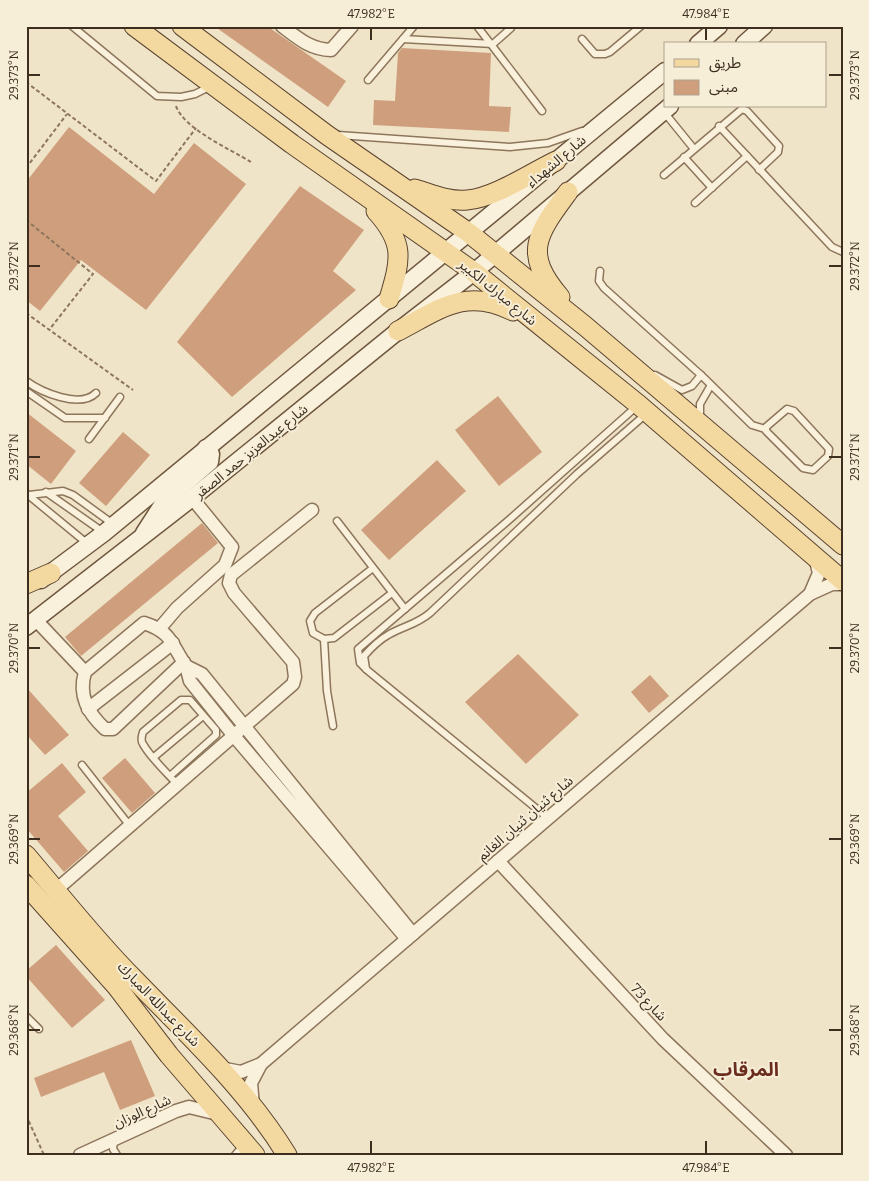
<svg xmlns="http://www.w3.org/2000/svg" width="869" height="1181" font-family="Bitter,'Noto Sans Arabic',serif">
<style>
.building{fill:#cf9f7d}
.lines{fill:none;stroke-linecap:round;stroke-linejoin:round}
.service-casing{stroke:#8d765c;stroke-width:9}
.minor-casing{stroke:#8d765c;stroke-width:15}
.secondary-casing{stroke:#6f573f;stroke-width:19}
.primary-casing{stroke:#5b4430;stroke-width:21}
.path{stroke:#8d765c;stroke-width:2;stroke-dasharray:4 2.5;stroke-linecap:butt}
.service{stroke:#faf1dc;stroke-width:6}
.minor{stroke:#faf1dc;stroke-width:12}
.secondary{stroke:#faf1dc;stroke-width:16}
.primary{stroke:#f3d9a0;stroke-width:19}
.ticks{fill:none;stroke:#3d2e20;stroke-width:2}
.labels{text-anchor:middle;stroke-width:4;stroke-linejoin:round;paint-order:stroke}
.street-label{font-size:14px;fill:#3d2e20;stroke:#f7eed8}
.district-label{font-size:19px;font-weight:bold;fill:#6b2e1e;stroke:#f7eed8}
.neatline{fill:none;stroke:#3d2e20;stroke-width:2}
.ticks-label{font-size:12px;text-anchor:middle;fill:#3d2e20}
</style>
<rect width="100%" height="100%" fill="#f0e4c8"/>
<!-- building -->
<g class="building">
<polygon points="214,26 267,26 346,81 328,107"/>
<polygon points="402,48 491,53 489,106 511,107 509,132 373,125 374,100 395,101 398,53"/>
<polygon points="69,127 154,194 194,143 246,184 146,310 81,260 40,311 26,300 26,182"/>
<polygon points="300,186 364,230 333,271 356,290 232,397 177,342"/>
<polygon points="498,396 542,452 499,486 455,430"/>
<polygon points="26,412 76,451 51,484 26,464"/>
<polygon points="123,432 150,455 106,506 79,483"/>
<polygon points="437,460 466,491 389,560 361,530"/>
<polygon points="202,523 218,543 81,656 65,637"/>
<polygon points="518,654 579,715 526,764 465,702"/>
<polygon points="650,675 669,696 649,713 631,692"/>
<polygon points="26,687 69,735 45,755 26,734"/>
<polygon points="125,758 155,793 132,813 102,778"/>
<polygon points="62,763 86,792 58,816 88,851 64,872 26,828 26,793"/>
<polygon points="56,945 105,1000 72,1028 26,976 26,971"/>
<polygon points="131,1040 155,1096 120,1110 104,1072 41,1097 34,1078"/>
</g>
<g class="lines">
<!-- service casing -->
<g class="service-casing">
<g id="service">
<polyline points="72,26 157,96 181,97 195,94 211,86"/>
<polyline points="477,26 542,111"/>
<polyline points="403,39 493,44 511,28"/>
<polyline points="582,39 595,54 605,54 610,52 641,26"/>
<polyline points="368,80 414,26"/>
<polyline points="664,112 694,149"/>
<polyline points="719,126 832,247 843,252"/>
<polyline points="338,135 510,147 548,143 582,131"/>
<polyline points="684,157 712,188"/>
<polyline points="664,175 742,109 747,111 779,146 778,152 759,170"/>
<polyline points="695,203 747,156"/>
<polyline points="600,271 599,281 604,288 701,375 752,425 765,429"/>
<polyline points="655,375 682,390 692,386 701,375"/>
<path d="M26,381C41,392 80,409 96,393"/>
<polyline points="26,391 65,418 105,418"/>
<polygon points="787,409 794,411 829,449 828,456 813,470 803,468 766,431 766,427"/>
<polyline points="700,418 700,404 711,385"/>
<polyline points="89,439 120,397"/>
<polyline points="46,492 103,532"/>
<polyline points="27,494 89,545"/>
<polyline points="26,498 29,495 63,491 73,495 113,524"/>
<polyline points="337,521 405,609"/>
<polyline points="373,568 315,613 310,621 313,633 324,639 334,638 392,593"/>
<polyline points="324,639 327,691 333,726"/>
<path d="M366,669L364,656C371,648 379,640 388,635C403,626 416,625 430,613L577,474L646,414"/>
<polyline points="154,757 203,716"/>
<polyline points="82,765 130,826"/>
<path d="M170,776L216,735V730L190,700H181L143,732C142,736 140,740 143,744C150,757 167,773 178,785"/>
<polyline points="548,818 367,670 360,663 358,649 510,519 637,406"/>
<polyline points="26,1016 39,1029"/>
<polyline points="114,1141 113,1149 117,1155"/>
<polyline points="235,1155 243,1146"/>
</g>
</g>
<!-- minor casing -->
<g class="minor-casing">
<g id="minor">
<path d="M282,26C299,39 310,49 331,50L352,26"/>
<polyline points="810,594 819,573 815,557"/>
<polyline points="35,619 85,672"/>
<polyline points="160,628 177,608 225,565 232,547 192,498"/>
<path d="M184,662L113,729H105C88,713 78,696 85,672L144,623C172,632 171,644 186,666"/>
<polyline points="88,709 173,643"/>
<polyline points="498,861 663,1039 786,1155"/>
<polyline points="56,890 293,684 295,677 293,662 234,593 229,583 231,575 312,510"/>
<polyline points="407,939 234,736 190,681 186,666 202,674 413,934"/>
<polyline points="220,1068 241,1072 261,1064 810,594 832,584 843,584"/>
<polyline points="253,1106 251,1083 261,1064"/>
<polyline points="80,1155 176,1111 189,1107 218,1114"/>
</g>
</g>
<!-- secondary casing -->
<g class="secondary-casing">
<g id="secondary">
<polyline points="698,44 719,26"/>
<polyline points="744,44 764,26"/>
<polyline points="144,533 164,502 210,462 211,454 206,448"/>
<polyline points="41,580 104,533 665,71"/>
<polyline points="26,627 192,498 398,331 474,272 670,106"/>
</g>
</g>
<!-- primary casing -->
<g class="primary-casing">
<g id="primary">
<polyline points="134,26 292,144 474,272 639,405 843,581"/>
<polyline points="182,26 327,135 469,233 585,326 843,545"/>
<path d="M415,189C432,194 449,202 467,200C494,198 531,173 556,161"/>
<path d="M376,211C405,243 401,259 389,299"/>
<path d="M560,297C522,253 537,234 568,192"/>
<path d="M398,331C440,309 466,287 513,311"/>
<polyline points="26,584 51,573"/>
<path d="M26,855C61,896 95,940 133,978C187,1034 246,1088 287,1155"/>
<polyline points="26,885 117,987 169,1055 255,1155"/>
</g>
</g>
<!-- path -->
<g class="path">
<polyline points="26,82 156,181 196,128"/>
<path d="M176,106C184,129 230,149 251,162"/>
<polyline points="26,168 67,114"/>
<polyline points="26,220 93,274 49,330"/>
<polyline points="26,313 133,390"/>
<polyline points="26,1115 44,1155"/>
</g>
<!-- service -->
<use href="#service" class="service"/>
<!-- minor -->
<use href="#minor" class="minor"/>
<!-- secondary -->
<use href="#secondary" class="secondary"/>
<!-- primary -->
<use href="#primary" class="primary"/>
</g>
<!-- ticks -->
<path class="ticks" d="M371,28V40M706,28V40M28,75H40M829,75H842M28,266H40M829,266H842M28,457H40M829,457H842M28,648H40M829,648H842M28,839H40M829,839H842M28,1030H40M829,1030H842M371,1141V1154M706,1141V1154"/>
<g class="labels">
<!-- street labels -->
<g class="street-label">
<text transform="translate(556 161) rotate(-40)" y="5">شارع الشهداء</text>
<text transform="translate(498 292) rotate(39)" y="5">شارع مبارك الكبير</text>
<text transform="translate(251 451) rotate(-39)" y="5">شارع عبدالعزيز حمد الصقر</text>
<text transform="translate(525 818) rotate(-41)" y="5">شارع ثنيان ثنيان الغانم</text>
<text transform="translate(649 1002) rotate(47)" y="5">شارع 73</text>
<text transform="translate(159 1004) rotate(46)" y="5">شارع عبدالله المبارك</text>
<text transform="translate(142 1111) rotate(-24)" y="5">شارع الوزان</text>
</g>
<!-- district labels -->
<g class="district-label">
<text x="746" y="1076">المرقاب</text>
</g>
</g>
<!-- border -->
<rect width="869" height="1181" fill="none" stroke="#f7eed8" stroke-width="55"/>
<!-- legend -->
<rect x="664" y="42" width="162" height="65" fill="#f7eed8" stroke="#ada18e"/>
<rect x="674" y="59" width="25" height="8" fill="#f3d9a0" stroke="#ada18e"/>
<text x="709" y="68" font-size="15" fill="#3d2e20">طريق</text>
<rect x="674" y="80" width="25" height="15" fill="#cf9f7d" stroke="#ada18e"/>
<text x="709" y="92" font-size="15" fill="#3d2e20">مبنى</text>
<rect x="28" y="28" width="814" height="1126" class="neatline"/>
<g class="ticks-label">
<text x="371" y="18">47.982°E</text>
<text x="706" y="18">47.984°E</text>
<text transform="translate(14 75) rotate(-90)" y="4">29.373°N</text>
<text transform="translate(855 75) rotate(-90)" y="4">29.373°N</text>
<text transform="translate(14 266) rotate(-90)" y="4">29.372°N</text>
<text transform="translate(855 266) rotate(-90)" y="4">29.372°N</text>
<text transform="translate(14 457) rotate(-90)" y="4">29.371°N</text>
<text transform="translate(855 457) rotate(-90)" y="4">29.371°N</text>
<text transform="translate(14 648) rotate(-90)" y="4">29.370°N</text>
<text transform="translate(855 648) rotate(-90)" y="4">29.370°N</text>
<text transform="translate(14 839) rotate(-90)" y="4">29.369°N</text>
<text transform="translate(855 839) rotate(-90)" y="4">29.369°N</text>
<text transform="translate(14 1030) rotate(-90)" y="4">29.368°N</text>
<text transform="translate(855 1030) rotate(-90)" y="4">29.368°N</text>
<text x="371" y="1172">47.982°E</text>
<text x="706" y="1172">47.984°E</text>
</g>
</svg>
